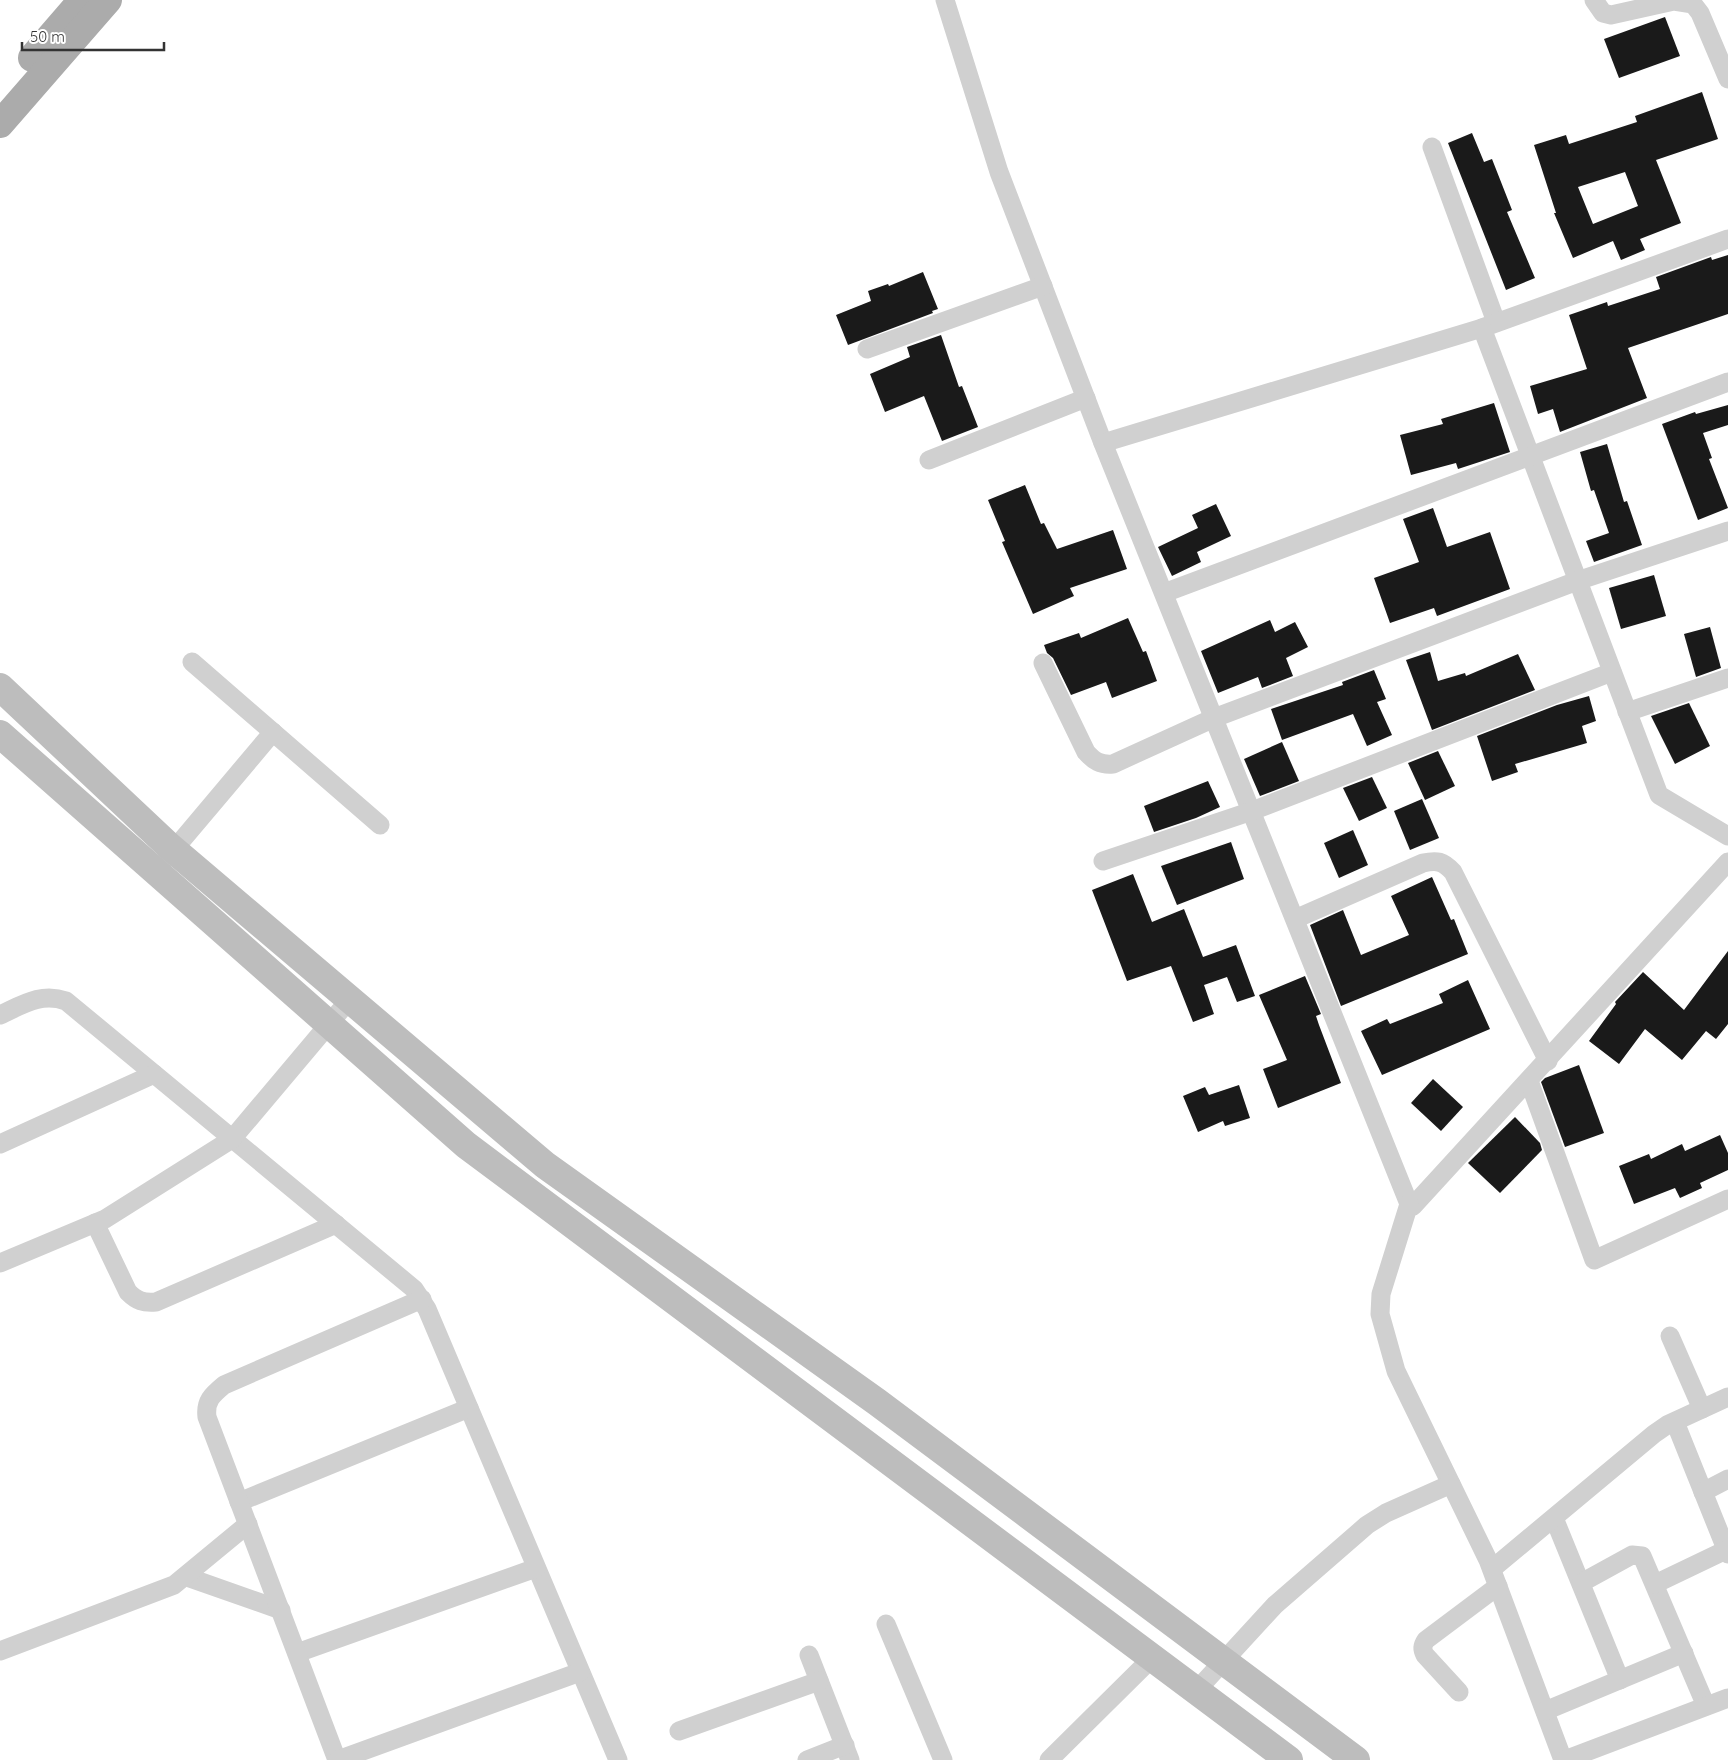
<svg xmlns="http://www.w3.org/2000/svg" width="1728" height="1760" font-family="Quicksand,sans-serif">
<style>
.building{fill:#1a1a1a;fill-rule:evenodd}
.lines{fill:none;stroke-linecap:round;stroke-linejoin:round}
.street{stroke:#d0d0d0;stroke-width:19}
.secondary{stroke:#bdbdbd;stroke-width:28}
.primary{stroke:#ababab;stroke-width:28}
</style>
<rect width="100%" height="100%" fill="#fff"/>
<!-- building -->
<g class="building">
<polygon points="1665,17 1680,56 1619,78 1604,39"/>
<path d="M1702,92L1718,139L1656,160L1681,223L1640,239L1645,250L1621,260L1613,241L1573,258L1554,213H1556L1534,145L1566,135L1569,144L1637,122L1635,116ZM1625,172L1638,206L1593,224L1578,187Z"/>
<polygon points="1472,133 1484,162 1492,159 1512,210 1507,212 1535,278 1506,290 1448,143"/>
<polygon points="1728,255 1728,314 1628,348 1647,398 1560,432 1553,409 1538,414 1530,386 1587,369 1569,315 1607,302 1608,306 1660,289 1656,277 1711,257 1712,260"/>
<polygon points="923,272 938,309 932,311 933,313 848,345 836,315 871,301 868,291 888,284 889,286"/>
<polygon points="941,335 959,387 962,386 978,427 942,441 924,396 885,412 870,374 910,357 907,347"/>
<polygon points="1494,403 1510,452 1458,469 1456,463 1411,475 1400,435 1443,424 1441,419"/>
<polygon points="1728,405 1728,425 1703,433 1712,458 1709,459 1728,508 1698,520 1662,424 1695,412 1696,414"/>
<polygon points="1607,444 1624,502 1627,501 1642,545 1594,562 1586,541 1609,533 1594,490 1591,491 1580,452"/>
<polygon points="1025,485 1041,524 1044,523 1057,549 1113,530 1127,569 1070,588 1074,596 1033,614 1002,542 1005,541 988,500"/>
<polygon points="1216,504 1231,536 1197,552 1201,562 1172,576 1158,547 1198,528 1192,515"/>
<polygon points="1433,508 1447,547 1490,532 1510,589 1437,616 1434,608 1390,623 1374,578 1419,562 1403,519"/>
<polygon points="1654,575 1666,616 1621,629 1609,588"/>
<polygon points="1128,618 1143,652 1146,651 1157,681 1112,698 1106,682 1071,695 1053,658 1047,653 1044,645 1079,633 1081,638"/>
<polygon points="1270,620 1275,632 1295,622 1308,647 1286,658 1293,676 1262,688 1258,677 1218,693 1201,651"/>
<polygon points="1710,627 1721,668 1696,677 1684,634"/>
<polygon points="1430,652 1438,681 1465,673 1466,676 1518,654 1535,690 1432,730 1406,660"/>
<polygon points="1374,670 1386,699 1377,702 1392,735 1367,746 1353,714 1282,740 1271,709 1343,685 1342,682"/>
<polygon points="1589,696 1596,721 1582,726 1587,743 1515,764 1518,772 1492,781 1477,736 1557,705"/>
<polygon points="1689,703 1710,746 1675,764 1651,716"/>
<polygon points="1282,742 1299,781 1260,796 1244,759"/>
<polygon points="1438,751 1455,786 1425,800 1408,763"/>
<polygon points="1372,777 1387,808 1359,821 1343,788"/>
<polygon points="1208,781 1220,807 1196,818 1154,832 1144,806"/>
<polygon points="1422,799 1439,838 1410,850 1394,811"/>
<polygon points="1353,830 1368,865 1339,878 1324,843"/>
<polygon points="1231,842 1244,879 1177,905 1161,866"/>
<polygon points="1133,874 1152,922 1184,909 1203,957 1236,945 1255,996 1237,1002 1227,977 1204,985 1214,1014 1193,1022 1171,966 1127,981 1092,890"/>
<polygon points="1432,877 1451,920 1454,919 1468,954 1341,1006 1310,925 1343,910 1361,955 1409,935 1391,896"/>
<polygon points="1728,951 1728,1024 1716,1039 1706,1031 1682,1060 1645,1029 1619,1064 1589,1041 1616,1004 1615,1002 1643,972 1684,1010"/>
<polygon points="1305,976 1321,1014 1316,1016 1319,1025 1341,1083 1278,1108 1263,1069 1287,1060 1259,995"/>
<polygon points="1468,980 1490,1029 1382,1075 1361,1031 1387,1019 1390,1024 1443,1003 1439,994"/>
<polygon points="1579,1065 1604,1133 1565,1147 1541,1082 1545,1078"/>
<polygon points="1433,1079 1463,1107 1441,1131 1411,1103"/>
<polygon points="1239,1085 1250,1118 1225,1126 1223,1121 1198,1132 1183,1096 1205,1087 1209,1095"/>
<polygon points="1515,1117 1540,1143 1542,1150 1500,1193 1468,1163"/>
<polygon points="1720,1135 1728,1153 1728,1170 1700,1183 1702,1188 1680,1198 1675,1188 1634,1204 1619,1166 1649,1154 1651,1159 1682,1144 1685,1151"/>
</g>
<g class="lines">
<!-- street -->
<g class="street">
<polyline points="945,0 999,172 1103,443 1409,1204 1413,1206 1728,862"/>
<polyline points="1594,0 1603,13 1611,15 1674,1 1693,4 1700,13 1728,79"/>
<polyline points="1432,147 1496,322"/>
<polyline points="1728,239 1482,328 1659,795 1728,836"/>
<polyline points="867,349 1043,286"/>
<polyline points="1103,443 1482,328"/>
<polyline points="929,460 1086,398"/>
<polyline points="1164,593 1728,382"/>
<polyline points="192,662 380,825"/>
<path d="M1043,663L1086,752C1094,761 1100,765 1113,764L1214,718L1577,581L1728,531"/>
<polyline points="1627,712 1728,678"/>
<polyline points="166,859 273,732"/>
<polyline points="1103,861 1252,811 1612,672"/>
<path d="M1295,919L1423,863C1437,860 1443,861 1453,872L1548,1061"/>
<path d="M0,1015C22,1005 41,992 66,1001L414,1289L427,1309L618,1760"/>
<polyline points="1529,1081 1594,1260 1728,1199"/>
<polyline points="0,1144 154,1074"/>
<polyline points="1409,1204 1381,1294 1380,1314 1396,1371 1488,1560 1563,1760"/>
<path d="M95,1223L128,1292C137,1301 143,1303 156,1302L336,1224"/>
<polyline points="0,1263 105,1219 232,1139 350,999"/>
<polyline points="1670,1336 1702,1409"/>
<polyline points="1675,1422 1728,1554"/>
<polyline points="1703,1492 1728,1479"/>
<polyline points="239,1502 469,1408"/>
<polyline points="1554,1518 1620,1680"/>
<polyline points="1492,1569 1654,1434 1667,1425 1728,1397"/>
<polyline points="187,1577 281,1610"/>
<polyline points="1581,1583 1632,1555 1642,1556 1706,1706"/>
<polyline points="1655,1584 1726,1550"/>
<polyline points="886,1624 943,1760"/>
<polyline points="0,1651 174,1585 248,1524"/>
<polyline points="297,1653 536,1568"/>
<polyline points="809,1655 850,1760"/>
<polyline points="1196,1691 1275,1605 1367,1525 1386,1513 1451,1484"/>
<path d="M1459,1692L1425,1655C1422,1649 1422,1646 1426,1640L1498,1586"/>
<polyline points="1545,1711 1684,1653"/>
<polyline points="679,1731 819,1681"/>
<path d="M337,1760L207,1417C205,1401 212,1395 224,1385L422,1299"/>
<polyline points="338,1760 580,1672"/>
<polyline points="807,1760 845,1745"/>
<polyline points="1049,1760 1152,1658"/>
<polyline points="1565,1760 1728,1698"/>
</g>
<!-- secondary -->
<g class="secondary">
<polyline points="0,687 169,846 545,1165 877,1402 1356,1760"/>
<polyline points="0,734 466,1145 1289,1760"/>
</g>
<!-- primary -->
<g class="primary">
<polyline points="32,58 82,0"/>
<polyline points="0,124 108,0"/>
</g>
</g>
<!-- scale -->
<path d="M22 42v8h142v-8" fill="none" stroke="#333333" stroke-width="2.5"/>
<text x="30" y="42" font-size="15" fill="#333333" stroke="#ffffff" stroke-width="4" paint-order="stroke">50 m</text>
</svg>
